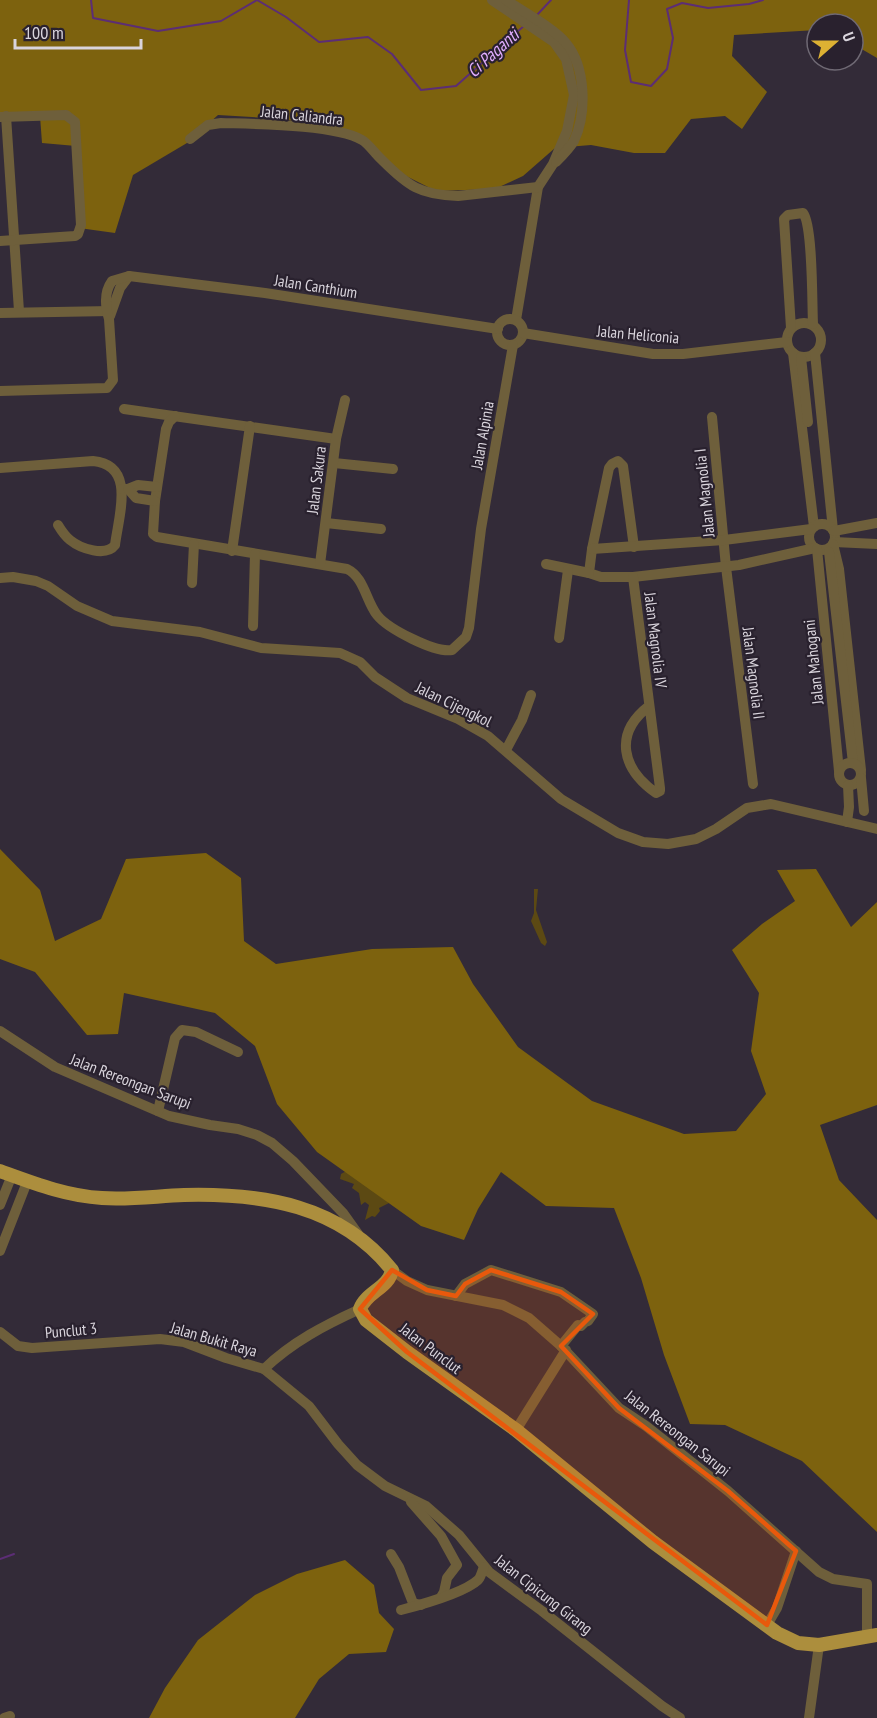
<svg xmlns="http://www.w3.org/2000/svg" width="877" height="1718" font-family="'PT Sans Narrow',sans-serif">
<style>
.green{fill:#5c4913}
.forest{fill:#7d620e}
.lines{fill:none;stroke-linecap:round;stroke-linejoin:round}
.stream{stroke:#5c2d75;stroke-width:2}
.minor{stroke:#6e5f3b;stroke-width:10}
.major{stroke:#ac8e3d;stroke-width:14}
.marked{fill:#e8590c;fill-opacity:0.2;stroke:#e8590c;stroke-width:4.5;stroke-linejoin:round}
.labels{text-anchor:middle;stroke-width:4.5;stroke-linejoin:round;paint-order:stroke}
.street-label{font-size:16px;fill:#d9d4dc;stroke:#29212e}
.water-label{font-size:18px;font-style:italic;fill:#e1adff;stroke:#29212e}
</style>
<rect width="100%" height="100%" fill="#332b38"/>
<!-- green -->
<g class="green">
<polygon points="534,889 538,889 536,910 547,942 545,946 541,943 531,921 534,913"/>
<polygon points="348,1170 389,1203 379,1208 380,1211 375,1217 372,1216 365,1220 369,1205 365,1202 361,1205 359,1193 352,1188 354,1184 340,1179 341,1174"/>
</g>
<!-- forest -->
<g class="forest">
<polygon points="0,0 877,0 877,58 853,44 853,24 817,24 817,30 734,35 732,56 767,92 742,129 725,116 691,119 665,153 634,153 591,145 555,148 523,176 495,189 436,191 396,171 360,136 284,119 218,115 187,143 133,175 115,233 79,228 76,146 42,143 40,116 0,117"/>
<polygon points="0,849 40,890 55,941 101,919 126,859 206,853 241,878 244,941 276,964 372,949 453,947 473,984 518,1047 592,1101 684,1134 736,1131 766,1094 751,1051 759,993 732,950 762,924 795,901 777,870 816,869 851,927 877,902 877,1105 820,1125 839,1180 877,1220 877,1532 802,1461 725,1425 690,1424 664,1355 641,1278 614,1208 546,1206 501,1172 478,1209 464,1240 421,1226 317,1152 277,1104 255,1046 215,1013 124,993 118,1034 87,1035 35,972 0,959"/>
<polygon points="345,1560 374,1585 379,1613 394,1629 386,1652 349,1654 319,1679 295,1718 149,1718 165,1688 198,1640 255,1595 297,1574"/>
</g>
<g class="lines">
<!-- stream -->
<g class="stream">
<polyline points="91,0 93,18 158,31 221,21 257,0 286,17 319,42 368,37 392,54 421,90 456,86 525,25"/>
<polyline points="629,0 625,50 631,82 651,86 667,69 673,38 667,9 682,3 708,8 749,4 763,0"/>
<polyline points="536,16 551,0"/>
<polyline points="0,1559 14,1554"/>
</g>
<!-- minor -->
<g class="minor">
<polyline points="492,0 554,42 566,59 574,95 567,131 553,164 538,187 516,320"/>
<path d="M506,0C522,11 554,28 566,43C586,67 587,113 574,141C569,149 563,155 556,162"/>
<polyline points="6,116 19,311"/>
<polyline points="0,117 66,115 75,122 81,225 78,234 75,236 0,241"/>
<path d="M190,139L208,125L221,123C253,124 336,124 362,140C369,144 375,154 382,160C408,186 420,195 458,196L538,187"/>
<polyline points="0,313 111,311"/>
<polyline points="110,316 120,288 129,276"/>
<circle cx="510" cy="332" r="13"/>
<circle cx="804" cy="340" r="17"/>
<path d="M791,328L784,219L788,215L803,213C813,225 812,305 813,324"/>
<polyline points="523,333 653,354 683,354 787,342"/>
<polyline points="793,353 814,527"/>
<polyline points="815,353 833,530"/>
<polyline points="801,357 808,422"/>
<path d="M0,391L107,388L113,380L109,319C105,306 104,292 112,281L129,276L265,293L498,329"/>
<polyline points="124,409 336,439"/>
<path d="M175,416L169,422L166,429L155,501L153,534L157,537L347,569C364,577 366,601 377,615C388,629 435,653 452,650L466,637L469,628L481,529L513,345"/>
<polyline points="712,417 726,567 753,784"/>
<polyline points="334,463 393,469"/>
<path d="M0,468L93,461C136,465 119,514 115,545C106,557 81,549 70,540C65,536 61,530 58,525"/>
<polyline points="122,489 128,489 138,485 157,487"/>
<polyline points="128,489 136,498 155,501"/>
<polyline points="326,523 381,529"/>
<circle cx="822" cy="537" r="13"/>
<polyline points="834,531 877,523"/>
<polyline points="834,542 877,544"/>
<polyline points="833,544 839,569 861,770"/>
<polyline points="634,547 623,466 618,461 612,464 609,468 592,549 589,573 601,577 633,577 739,565 815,548"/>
<polyline points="592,549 724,540 811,529"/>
<polyline points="817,549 839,771"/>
<polyline points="232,551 250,426"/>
<polyline points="829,552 853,763"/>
<polyline points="320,564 336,439 345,400"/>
<polyline points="546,564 589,573"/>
<path d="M633,577L660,788V791L656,793C622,769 613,734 649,706"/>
<polyline points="0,578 13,577 36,581 48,586 77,606 112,621 200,632 261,648 340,653 360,662 375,677 407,698 458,719 488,736 561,799 618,833 643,842 668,844 696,839 716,829 747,808 771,804 877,829"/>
<polyline points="192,583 194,544"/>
<polyline points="253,626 255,554"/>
<polyline points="559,638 568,570"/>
<polyline points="506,750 522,720 531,695"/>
<circle cx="850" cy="774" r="11"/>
<polyline points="861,778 864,811"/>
<polyline points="847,822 849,807 848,785"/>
<polyline points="0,1031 55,1067 169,1116 210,1125 238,1129 257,1135 272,1143 293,1161 343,1213 358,1234"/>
<polyline points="158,1111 175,1038 182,1030 196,1032 238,1052"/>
<polyline points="0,1205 12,1175"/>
<polyline points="0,1251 27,1182"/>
<polyline points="392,1270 407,1281 427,1290 503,1305 529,1318 561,1346 619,1408 646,1426 728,1491 819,1572 833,1579 867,1584 867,1637"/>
<polyline points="456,1296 465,1284 491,1270 561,1292 593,1314 588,1321 585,1322 581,1326 578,1325 561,1346"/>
<polyline points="0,1332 18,1346 32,1348 160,1339 184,1342 226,1358 264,1369 309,1406 338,1444 357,1465 385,1486 426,1506 459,1535 489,1572 542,1611 662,1706 680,1718"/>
<path d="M264,1369C292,1342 325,1325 360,1309"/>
<polyline points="516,1430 566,1350"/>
<polyline points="411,1502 441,1536 457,1565 447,1578 444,1592 441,1597"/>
<polyline points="391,1554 399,1567 413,1603 421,1605"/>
<path d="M401,1610C420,1605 464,1593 478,1580C481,1577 482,1571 484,1567"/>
<polyline points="767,1625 777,1608 796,1551"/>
<polyline points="4,1718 10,1716"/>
<polyline points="809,1718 819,1645"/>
</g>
<!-- major -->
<path class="major" d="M0,1171C33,1183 66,1196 102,1198C129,1200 157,1196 184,1195C263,1193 340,1205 392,1270C389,1288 366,1292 360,1309L366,1320L407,1352L516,1430L653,1542L777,1633L798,1643L819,1645L877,1635"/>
</g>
<!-- marked area -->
<path class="marked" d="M392,1270L427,1290L456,1296L465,1284L491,1270L561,1292L593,1314L561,1346L619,1408L728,1491L796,1551L767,1625L407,1352L360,1309Z"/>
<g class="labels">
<!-- street labels -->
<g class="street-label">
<text transform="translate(302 115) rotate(6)" y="6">Jalan Caliandra</text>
<text transform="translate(316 286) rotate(9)" y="6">Jalan Canthium</text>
<text transform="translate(638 334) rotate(5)" y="6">Jalan Heliconia</text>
<text transform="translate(482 435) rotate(-80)" y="6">Jalan Alpinia</text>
<text transform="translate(316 480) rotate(-83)" y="6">Jalan Sakura</text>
<text transform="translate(704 493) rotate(-96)" y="6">Jalan Magnolia I</text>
<text transform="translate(656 640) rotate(83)" y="6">Jalan Magnolia IV</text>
<text transform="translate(813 662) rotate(-96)" y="6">Jalan Mahogani</text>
<text transform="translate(754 673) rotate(83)" y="6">Jalan Magnolia II</text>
<text transform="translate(454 704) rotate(26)" y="6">Jalan Cijengkol</text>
<text transform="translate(131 1081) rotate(21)" y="6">Jalan Rereongan Sarupi</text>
<text transform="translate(71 1330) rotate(-5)" y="6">Punclut 3</text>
<text transform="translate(214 1339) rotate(16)" y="6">Jalan Bukit Raya</text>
<text transform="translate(431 1348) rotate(37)" y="6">Jalan Punclut</text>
<text transform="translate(678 1433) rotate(38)" y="6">Jalan Rereongan Sarupi</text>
<text transform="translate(544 1594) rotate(38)" y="6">Jalan Cipicung Girang</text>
</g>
<!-- water labels -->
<g class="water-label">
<text transform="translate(493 53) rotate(-42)" y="6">Ci Paganti</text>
</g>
</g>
<!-- north arrow -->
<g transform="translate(835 42) rotate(69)"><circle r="28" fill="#29212e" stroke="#6f6974" stroke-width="1.5"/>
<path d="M0-4.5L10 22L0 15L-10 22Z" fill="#ddb133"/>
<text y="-9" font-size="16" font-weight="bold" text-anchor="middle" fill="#d9d4dc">U</text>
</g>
<!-- scale -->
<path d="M15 39v9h126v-9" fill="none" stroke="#d9d4dc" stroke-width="3"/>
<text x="24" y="39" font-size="18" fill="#d9d4dc" stroke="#29212e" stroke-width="4.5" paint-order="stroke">100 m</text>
</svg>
